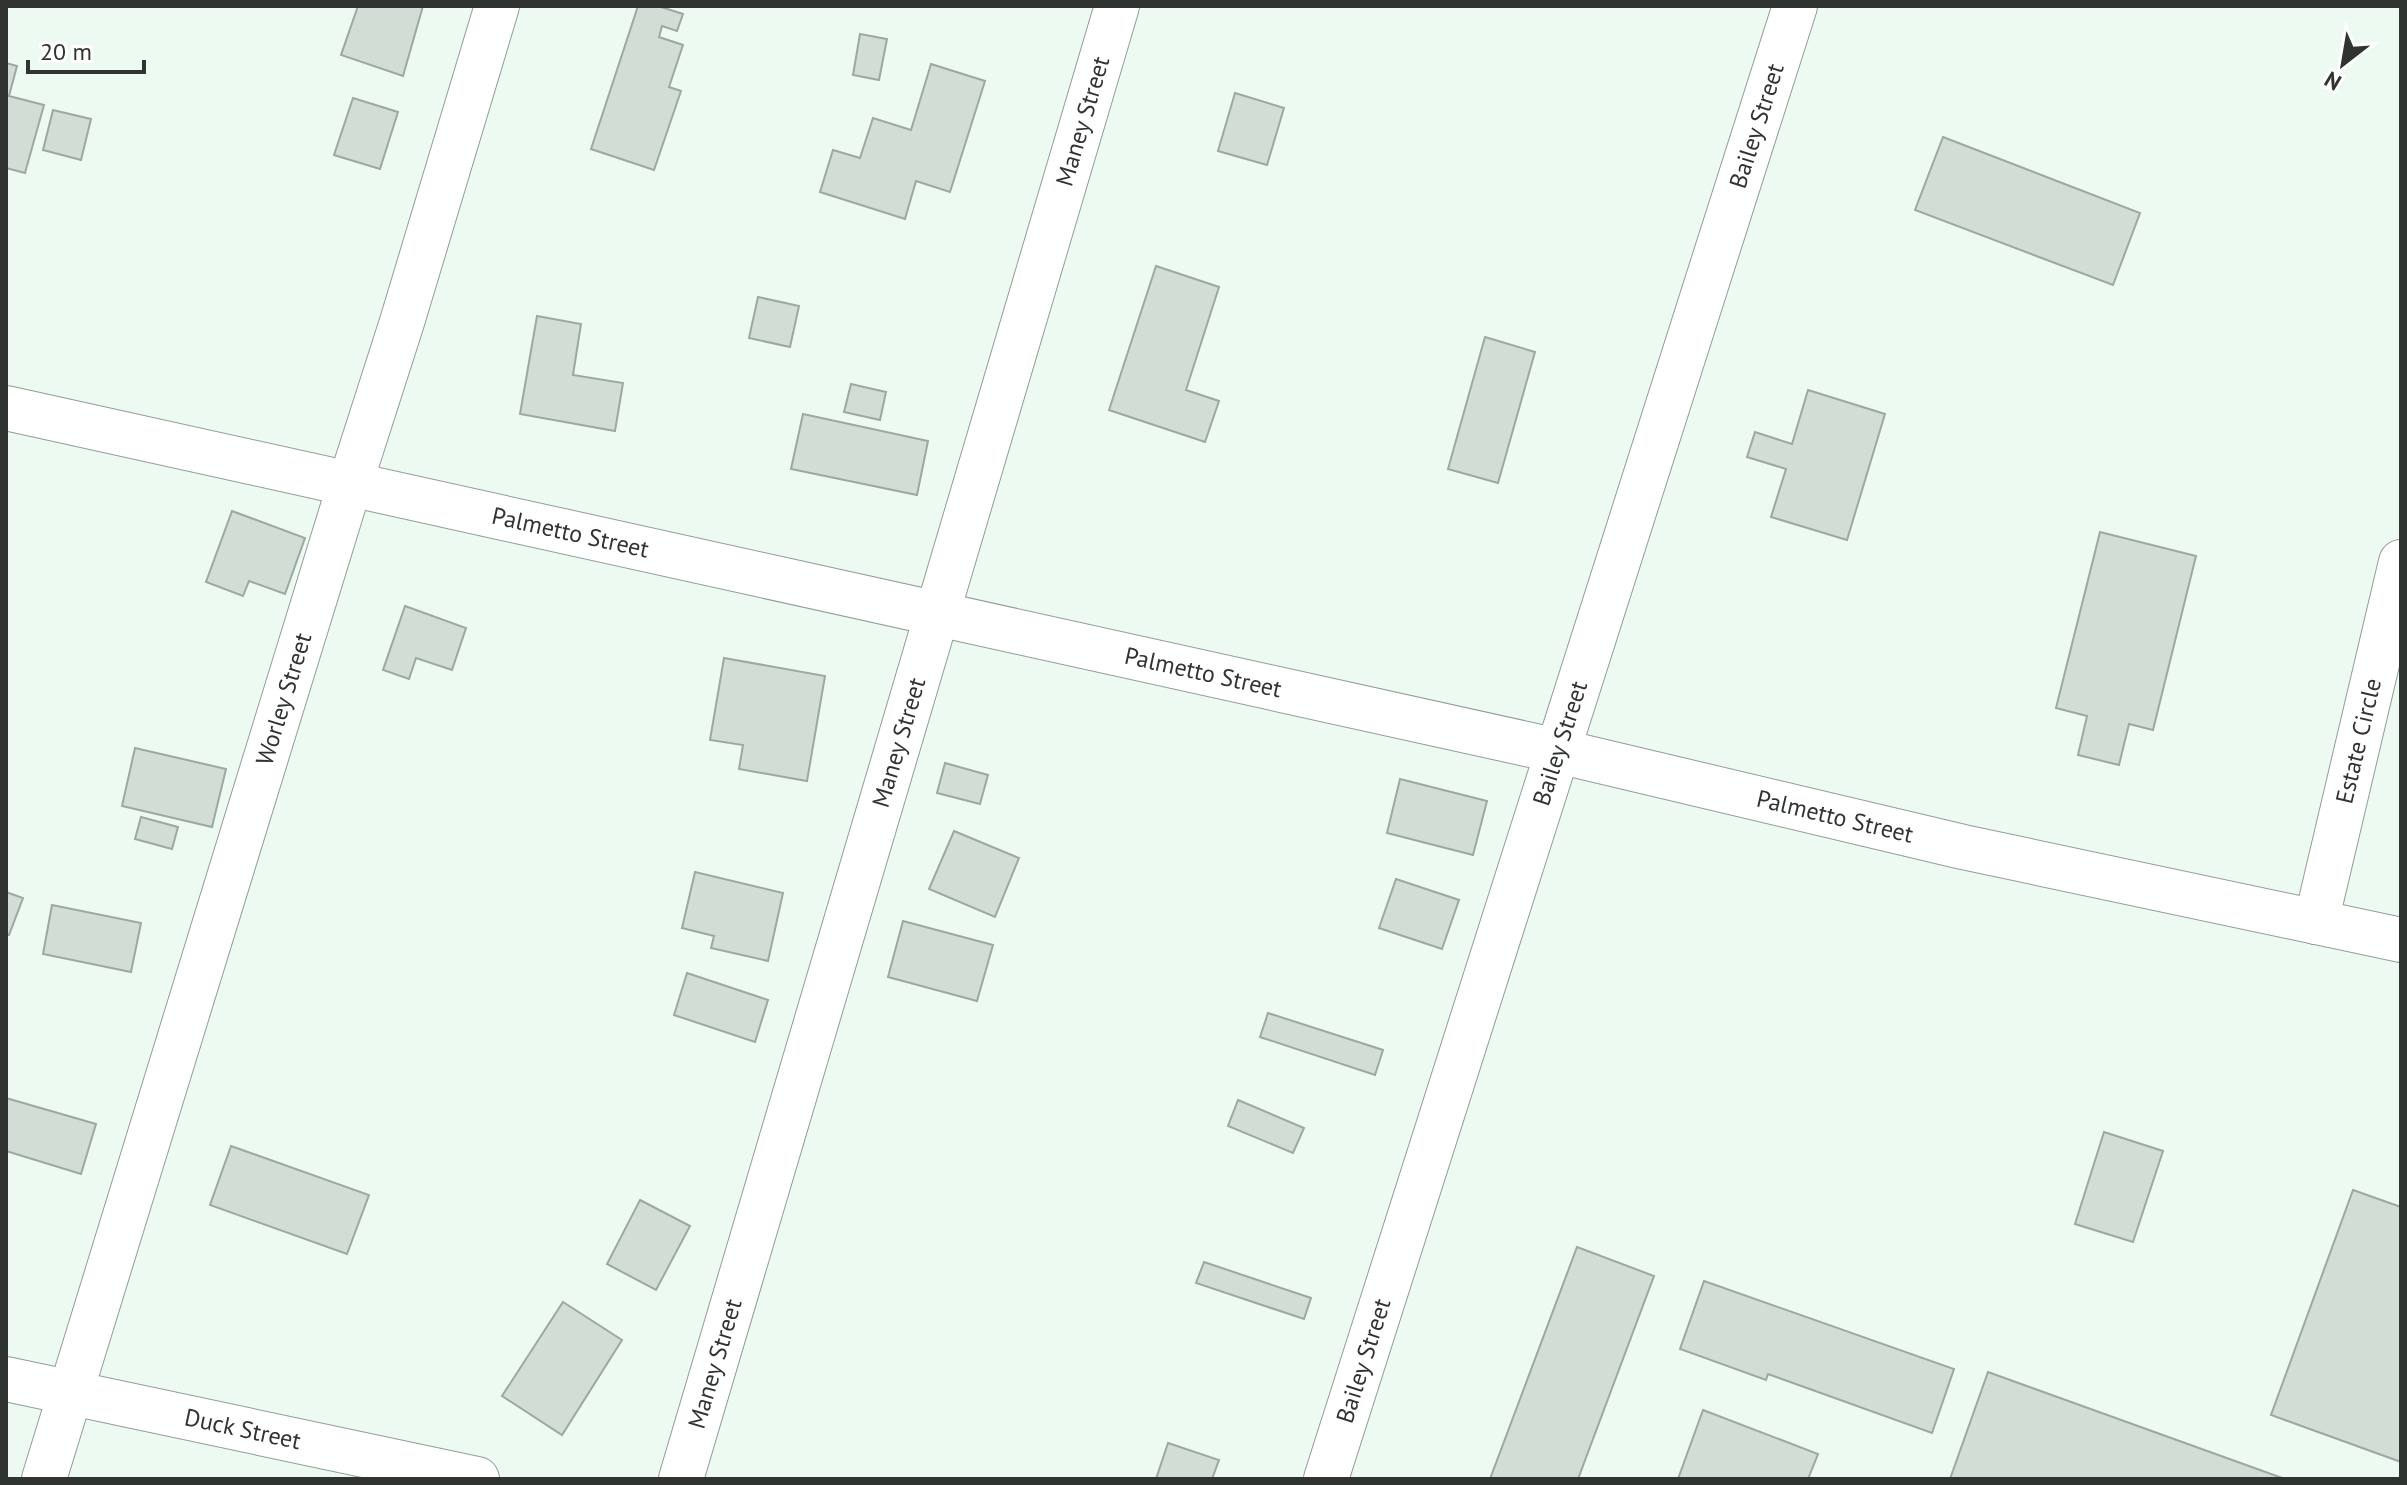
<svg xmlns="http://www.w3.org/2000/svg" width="2407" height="1485" font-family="'PT Sans',sans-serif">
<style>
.building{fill:#d1ddd5;stroke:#9da8a1;stroke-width:2}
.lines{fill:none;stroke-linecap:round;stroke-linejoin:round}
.minor-casing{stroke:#929d95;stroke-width:46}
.minor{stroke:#fff;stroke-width:44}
.labels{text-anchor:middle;stroke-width:7;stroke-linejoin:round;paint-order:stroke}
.street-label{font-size:24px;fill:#2f3430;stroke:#fff}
</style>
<rect width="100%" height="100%" fill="#edfaf1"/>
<!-- building -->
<g class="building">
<polygon points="358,6 423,6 403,76 341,55"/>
<polygon points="638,6 658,6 683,14 677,31 662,26 659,37 683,45 669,87 681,91 654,170 591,149"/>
<polygon points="860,34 887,39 879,80 853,75"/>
<polygon points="6,63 17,66 9,96 44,105 25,173 6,168"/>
<polygon points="931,64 985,81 950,192 916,181 905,219 820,192 833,150 860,158 873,118 911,130"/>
<polygon points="1235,93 1284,108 1267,165 1218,151"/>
<polygon points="353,98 398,112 380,169 334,155"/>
<polygon points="53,110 91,119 81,160 43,150"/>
<polygon points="1943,137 2140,213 2113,285 1915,210"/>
<polygon points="1156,266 1219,287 1186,390 1219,401 1205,442 1109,410"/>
<polygon points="758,297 799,306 790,347 749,338"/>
<polygon points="537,316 581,324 573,375 623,383 615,431 520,414"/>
<polygon points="1485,337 1535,352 1498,483 1448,469"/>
<polygon points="851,384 886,392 880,420 844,412"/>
<polygon points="1808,390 1885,414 1847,540 1771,517 1786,469 1747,457 1755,432 1792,444"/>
<polygon points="803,414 928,441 917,495 791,469"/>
<polygon points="232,511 305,538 285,594 249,581 243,596 206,582"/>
<polygon points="2100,532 2196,556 2153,730 2129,724 2119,765 2078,755 2087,716 2056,708"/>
<polygon points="405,606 466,628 452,670 416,658 409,679 383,670"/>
<polygon points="724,658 825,676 807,781 739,769 743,745 710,740"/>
<polygon points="135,748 226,769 212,827 122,806"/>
<polygon points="945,763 988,775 980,804 937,793"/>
<polygon points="1400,779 1487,801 1473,855 1387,833"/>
<polygon points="141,817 178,827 172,849 135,839"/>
<polygon points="954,831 1019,858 995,917 929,889"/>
<polygon points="695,872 783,893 768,961 711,948 714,936 682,928"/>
<polygon points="1396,879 1459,900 1442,949 1379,928"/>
<polygon points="6,892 23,898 9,935 6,934"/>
<polygon points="52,905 141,923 131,972 43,954"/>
<polygon points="903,921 993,945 977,1001 888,977"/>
<polygon points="687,973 768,1000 755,1042 674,1015"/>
<polygon points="1268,1013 1383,1050 1375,1075 1260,1037"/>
<polygon points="6,1098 96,1124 81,1174 6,1151"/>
<polygon points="1238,1100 1304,1128 1293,1153 1228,1126"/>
<polygon points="2104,1132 2163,1151 2133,1242 2075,1224"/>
<polygon points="231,1146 369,1195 347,1254 210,1205"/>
<polygon points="2353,1190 2401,1207 2401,1462 2271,1415"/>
<polygon points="640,1200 690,1226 656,1290 607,1264"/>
<polygon points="1577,1247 1654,1276 1578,1479 1490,1479"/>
<polygon points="1204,1262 1311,1298 1304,1319 1196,1283"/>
<polygon points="1704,1281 1954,1369 1932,1433 1768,1374 1766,1380 1680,1349"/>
<polygon points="563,1302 622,1340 562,1435 502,1396"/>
<polygon points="1988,1372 2285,1479 1950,1479"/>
<polygon points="1703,1410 1818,1454 1808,1479 1678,1479"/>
<polygon points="1168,1443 1219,1460 1212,1479 1156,1479"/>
</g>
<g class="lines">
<!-- minor casing -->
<g class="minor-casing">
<g id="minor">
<path id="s1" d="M6,408L1558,751L1963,847L2401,940"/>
<path id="s2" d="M2316,922L2401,562"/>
<path id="s3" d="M6,1379L477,1479"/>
<path id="s4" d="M44,1479L350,484L402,322L497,6"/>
<path id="s5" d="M681,1479L1117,6"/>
<path id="s6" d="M1326,1479L1795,6"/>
</g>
</g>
<!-- minor -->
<use href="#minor" class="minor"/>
</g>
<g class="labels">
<!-- street labels -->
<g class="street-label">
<text dy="8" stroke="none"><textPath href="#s5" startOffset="1416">Maney Street</textPath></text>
<text dy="8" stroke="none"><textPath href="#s6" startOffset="1420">Bailey Street</textPath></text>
<text dy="8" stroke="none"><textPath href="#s1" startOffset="578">Palmetto Street</textPath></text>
<text dy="8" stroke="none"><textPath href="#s1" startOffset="1226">Palmetto Street</textPath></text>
<text dy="8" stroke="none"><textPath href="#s4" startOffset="816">Worley Street</textPath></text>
<text dy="8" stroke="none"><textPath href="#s2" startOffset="186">Estate Circle</textPath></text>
<text dy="8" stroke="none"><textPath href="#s5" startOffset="768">Maney Street</textPath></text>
<text dy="8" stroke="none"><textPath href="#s6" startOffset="772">Bailey Street</textPath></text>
<text dy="8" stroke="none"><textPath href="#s1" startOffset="1874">Palmetto Street</textPath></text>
<text dy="8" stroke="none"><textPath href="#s6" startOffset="124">Bailey Street</textPath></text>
<text dy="8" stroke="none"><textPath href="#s5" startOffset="120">Maney Street</textPath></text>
<text dy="8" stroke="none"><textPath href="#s3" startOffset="242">Duck Street</textPath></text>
</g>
</g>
<!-- border -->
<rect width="2407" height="1485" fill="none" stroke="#2f3430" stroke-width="16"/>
<!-- north arrow -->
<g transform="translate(2343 64) rotate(211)" stroke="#ffffff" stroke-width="6" paint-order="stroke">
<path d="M0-6L14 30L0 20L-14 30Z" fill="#2f3430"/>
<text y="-12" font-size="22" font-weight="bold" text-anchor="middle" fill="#2f3430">N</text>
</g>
<!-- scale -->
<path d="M28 60v12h116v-12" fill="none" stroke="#2f3430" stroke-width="4"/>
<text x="40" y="60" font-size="24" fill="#2f3430" stroke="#ffffff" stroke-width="6" paint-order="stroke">20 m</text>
</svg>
